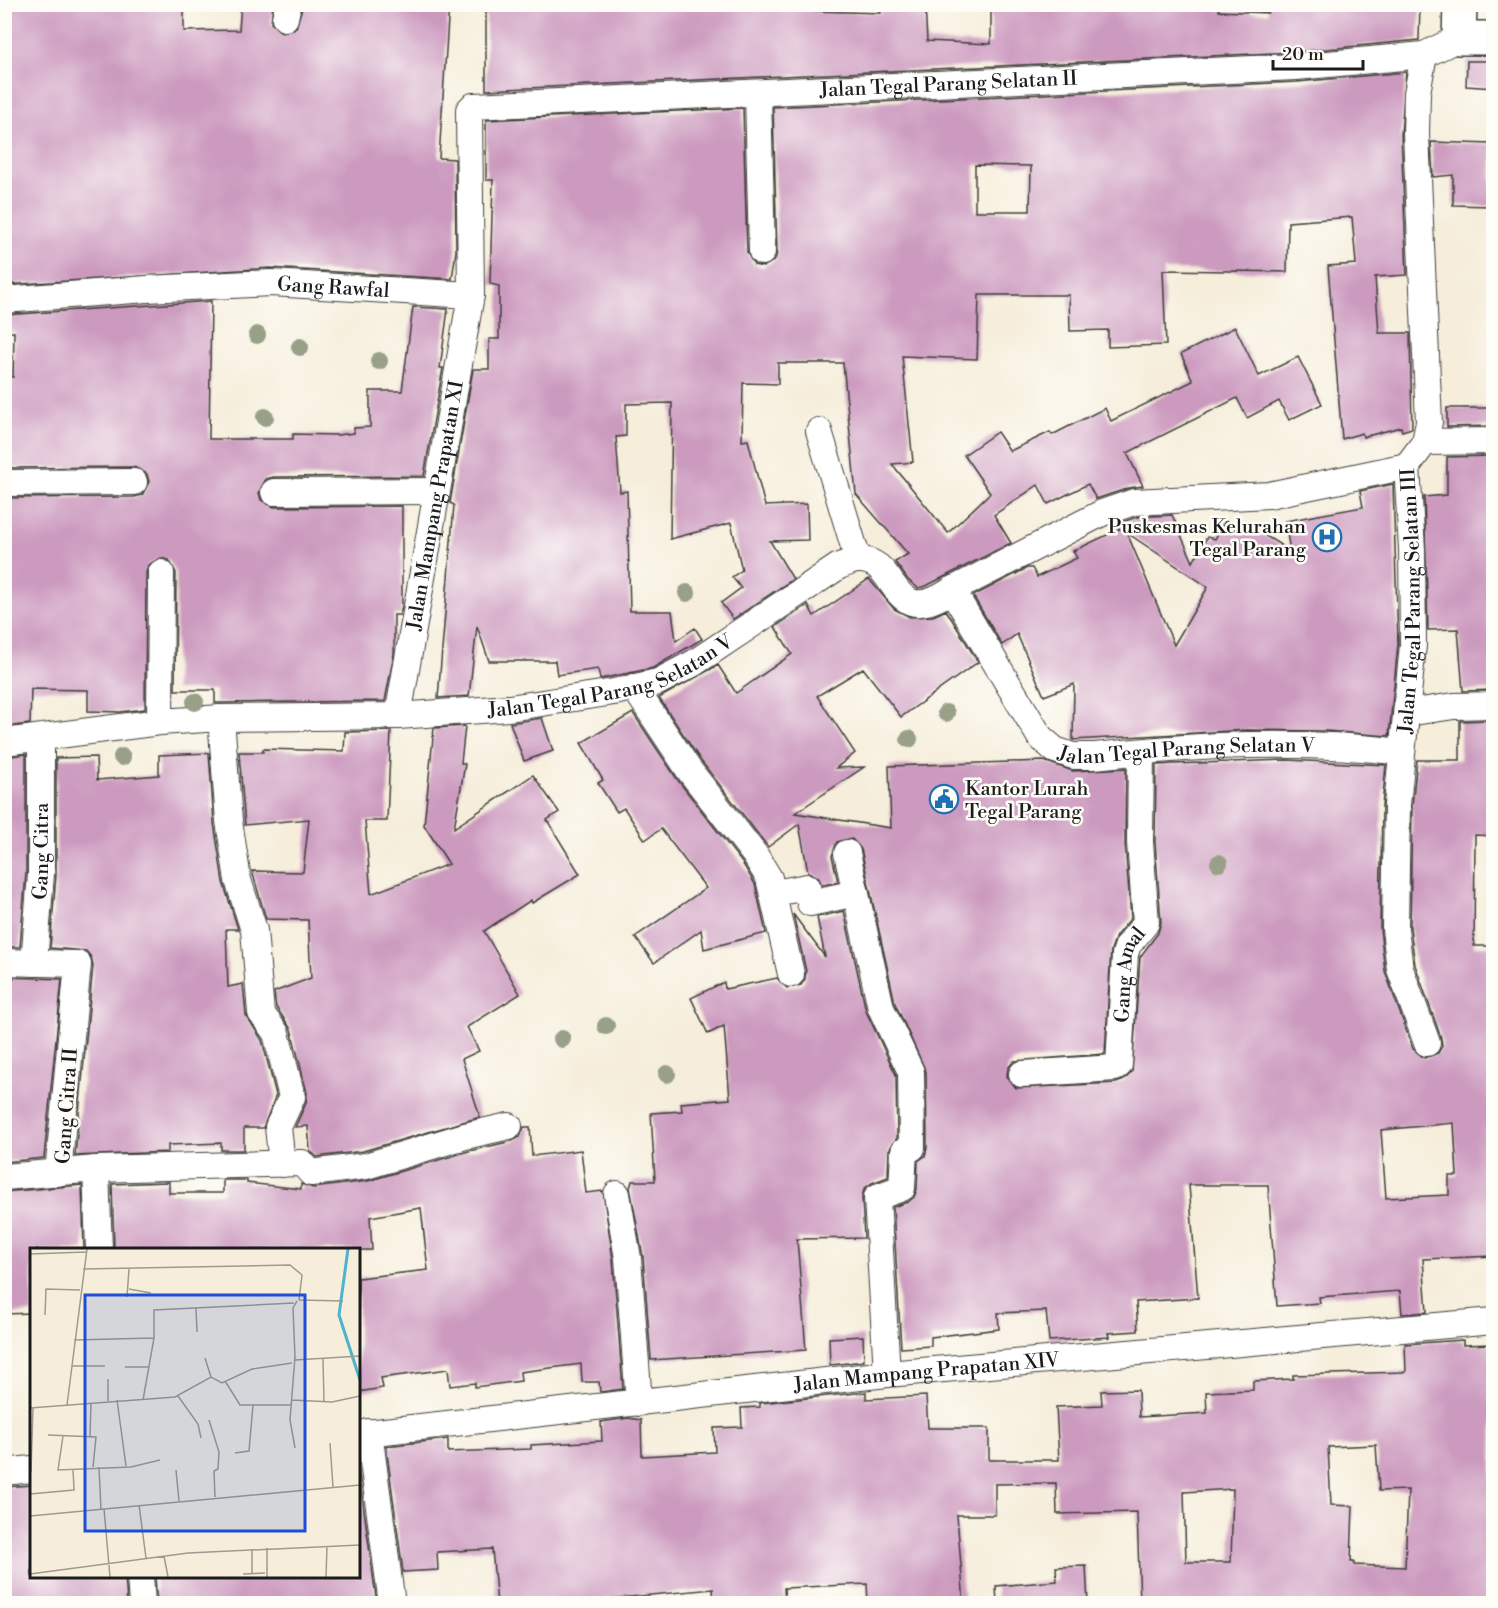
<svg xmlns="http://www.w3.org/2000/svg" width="1498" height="1608" font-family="'Libre Bodoni',serif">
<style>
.building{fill:#cc9abf;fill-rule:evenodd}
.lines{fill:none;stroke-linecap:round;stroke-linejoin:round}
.street-casing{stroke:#3d3c39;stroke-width:28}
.secondary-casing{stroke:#3d3c39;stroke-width:36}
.street{stroke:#fff;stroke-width:26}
.secondary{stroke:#fff;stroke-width:33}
.tree{fill:#98a187}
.labels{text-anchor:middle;stroke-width:5;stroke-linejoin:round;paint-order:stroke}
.street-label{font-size:20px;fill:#1c1c1c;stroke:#fdfcf7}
.poi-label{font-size:20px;fill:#1c1c1c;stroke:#fdfcf7;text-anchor:end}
.inset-river{fill:none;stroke:#4eb3cc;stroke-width:3}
.inset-road{fill:none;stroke:#9f9a8f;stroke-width:1.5}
.view{fill:#1d4ed8;fill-opacity:0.15;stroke:#1d4ed8;stroke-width:3}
.inset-edge{fill:none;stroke:#1c1c1c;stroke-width:3}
</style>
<rect width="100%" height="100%" fill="#fdfcf7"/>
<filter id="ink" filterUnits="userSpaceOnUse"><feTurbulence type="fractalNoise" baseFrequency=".0167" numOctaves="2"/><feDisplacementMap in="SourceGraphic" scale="12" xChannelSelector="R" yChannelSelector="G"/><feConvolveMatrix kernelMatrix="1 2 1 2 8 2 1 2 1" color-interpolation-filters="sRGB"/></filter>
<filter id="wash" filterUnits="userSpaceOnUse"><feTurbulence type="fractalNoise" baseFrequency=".008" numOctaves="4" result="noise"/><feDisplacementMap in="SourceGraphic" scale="24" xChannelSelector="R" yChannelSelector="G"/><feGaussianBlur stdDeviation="1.35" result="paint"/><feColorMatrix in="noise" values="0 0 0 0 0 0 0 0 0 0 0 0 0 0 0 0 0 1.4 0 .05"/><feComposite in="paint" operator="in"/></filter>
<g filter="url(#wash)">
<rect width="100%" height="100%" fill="#f6eedb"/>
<g id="blocks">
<!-- building -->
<g class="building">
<polygon points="4,4 184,4 184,31 239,30 241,4 273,4 271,23 282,33 296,28 303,4 449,4 439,158 455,159 456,251 452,279 270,268 4,285"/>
<polygon points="486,4 815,4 814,11 881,13 881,4 925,4 927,41 991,44 991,6 1067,9 1067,7 1103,9 1103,4 1165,4 1219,7 1219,11 1268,13 1268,4 1420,4 1419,40 1295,52 486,90"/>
<polygon points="1467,61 1494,61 1494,88 1466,86"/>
<path d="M1406,72L1401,134L1407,275L1375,277L1379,333H1410L1412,428L1402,431L1401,427L1363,437L1362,433L1342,439L1328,266L1356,264L1352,217L1288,222L1287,272L1163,270L1166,345L1108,347V330L1070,331L1069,295H979L977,359L902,356L913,462L892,464L948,533L990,493L964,455L997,432L1010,451L1050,432L1052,435L1105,408L1111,421L1193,381L1181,354L1235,327L1259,376L1298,357L1322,404L1289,420L1279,401L1247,418L1237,398L1127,453L1143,486L1129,488L1096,499L1088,484L1048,504L1038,485L994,515L1011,543L926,586L918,588L908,580L895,562L908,554L856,494L843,363H778V384L743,383L742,441L748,440L765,506L807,504L808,540L770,541L793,579L733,619L721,603L741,588L732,577L742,570L731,523L670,539L672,403L626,404V436L616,437L620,492L627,491L630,611H672L676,641L695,628L702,639L653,668L600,679L598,669L557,675L555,661H489L477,626L469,696L438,698L454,505L450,503L473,369H489V339H499V286L490,284L493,180H486V120L743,108L747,252L754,265L763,267L775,260L777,252L773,107L1297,82ZM975,165L1031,166L1030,211H975Z"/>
<polygon points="1431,142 1492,144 1491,206 1453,205 1453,175 1433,177"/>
<polygon points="211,301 209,439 293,439 293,434 337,435 354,433 354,428 370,427 370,391 402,391 413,307 448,309 440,368 443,368 424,476 274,477 266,479 259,492 261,500 274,507 402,506 402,606 400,615 394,615 394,654 385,701 215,703 215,690 175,690 176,573 169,560 161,558 148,565 146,573 145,709 120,712 88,711 88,690 31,689 30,724 4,727 4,498 134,497 142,495 149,482 147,474 134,467 4,468 4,377 13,377 14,332 4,332 4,315"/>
<polygon points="1447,408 1494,408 1494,426 1447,427"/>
<polygon points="1494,456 1494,690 1463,691 1458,629 1428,630 1424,497 1447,495 1447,457"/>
<path d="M1393,484L1398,644L1389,736L1326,731L1248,730L1073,740L1074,684L1044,696L1017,634L1002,645L973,596L1027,568H1032L1037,577L1077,558L1073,551L1120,529L1114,525L1137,517L1172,515L1193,562L1207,537L1215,539L1225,521L1241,530L1245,523L1290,551L1285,521L1363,507L1360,491ZM1127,533L1208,587L1174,645Z"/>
<path d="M869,579L894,609L910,617L933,616L946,610L978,662L901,717L863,668L817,696L855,753L836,768L864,767L795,813L891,828L889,766L1044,761L1073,771L1126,768L1125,843L1131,918L1116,936L1111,950L1105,1054L1014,1061L1008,1068L1007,1076L1016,1088L1116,1083L1124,1080L1132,1072L1140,957L1158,933L1161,922L1155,842L1156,765L1173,764L1287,760L1386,765L1382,805L1380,929L1385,971L1413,1049L1424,1058L1438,1053L1442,1046L1441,1038L1415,965L1410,928L1412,806L1417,760H1460V721L1490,720V802L1494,803V836L1475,835L1474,946H1494V1256L1423,1259L1427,1312L1402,1314L1400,1291L1319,1297L1320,1303L1277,1306L1268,1185H1189L1198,1298L1136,1302L1138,1331L1108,1333L1109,1337L1049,1341L1046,1311L998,1313L999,1329L931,1337V1346L901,1348L893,1207L908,1202L914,1197L917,1189L918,1161L925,1156L927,1148L926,1072L895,1003L861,849L852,839L837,842L832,856L838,882L822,885L818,877L808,872L799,824L768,847L701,761L659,698L718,665L736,693L792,654L775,627L808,605L814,616ZM1454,1123L1457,1176H1449V1195L1386,1198L1381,1130Z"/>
<polygon points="633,713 677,779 743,864 755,884 766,933 704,949 701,930 654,963 635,937 706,888 661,829 645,840 624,808 617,812 598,783 603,780 581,743"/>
<polygon points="542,718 553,751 524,761 510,723"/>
<polygon points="465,726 461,763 465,764 454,828 533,775 559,812 547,820 580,874 532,903 531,900 484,931 520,994 467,1027 479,1051 462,1059 480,1117 363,1151 317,1157 310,1151 308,1126 295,1127 306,1103 307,1093 291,1029 276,1007 274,992 311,978 308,920 266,919 252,871 303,872 309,819 245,825 239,752 263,752 263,749 344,751 345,732 391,731 387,821 365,821 371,894 449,864 424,825 434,728"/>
<polygon points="209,753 214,823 223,882 238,929 226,929 228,987 243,984 246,1015 262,1040 276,1095 263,1128 244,1128 244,1150 221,1150 221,1143 168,1145 168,1152 75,1156 93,965 91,957 86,951 50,948 56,875 56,758 96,757 97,780 159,775 159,755"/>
<polygon points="26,754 26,873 20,947 5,947 4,757"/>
<polygon points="844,911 866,1011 896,1075 897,1138 889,1150 888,1177 872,1183 864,1189 862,1198 864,1238 797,1239 806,1350 651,1360 643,1257 630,1188 632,1181 655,1181 651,1113 682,1111 681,1103 730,1099 724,1026 708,1034 691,998 724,982 725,989 777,978 787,988 801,985 805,979 806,971 793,914 825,957 817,917"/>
<polygon points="5,977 62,979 44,1158 4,1162"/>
<polygon points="524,1127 530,1127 532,1156 581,1150 586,1193 603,1191 613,1260 623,1389 600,1392 599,1382 582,1382 581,1364 520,1372 521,1381 475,1387 475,1383 450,1386 448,1369 381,1378 383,1388 358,1392 358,1278 428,1270 421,1208 370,1217 372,1250 114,1250 112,1184 169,1182 169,1193 223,1193 223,1180 247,1180 247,1183 301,1189 301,1184 313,1188 368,1181 469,1151 512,1141 520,1137"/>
<polygon points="82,1185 84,1250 32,1250 32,1313 4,1314 4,1192"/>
<polygon points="863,1336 864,1361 830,1365 829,1338"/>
<path d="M1463,1340V1345L1494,1344L1491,1540H1494V1604H1140L1137,1512L1057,1514L1056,1483L995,1484V1515H957L964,1604H922V1601L868,1603L867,1584L784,1588L785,1604H714L713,1589L556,1604H497L492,1549L437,1552L438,1570L403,1572L386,1446L448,1439V1452L531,1449V1445L602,1441L601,1422L628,1418L641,1420L642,1456L715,1452L714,1428L742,1427L741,1408L760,1407V1403L866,1392V1399L926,1396L928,1428H989V1460H1059L1056,1407L1102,1405L1101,1391L1138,1390L1139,1417L1207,1413L1206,1392L1253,1390V1381L1293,1379V1375L1406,1372L1405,1344ZM1376,1445L1379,1491L1408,1490L1405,1567L1354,1565V1561H1351L1353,1506L1331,1505L1328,1447ZM1233,1489L1231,1562H1186L1184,1492Z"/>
<polygon points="358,1467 377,1604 157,1604 155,1576 358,1576"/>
<polygon points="32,1485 32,1576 125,1576 127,1604 4,1604 4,1487"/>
<polygon points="1086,1566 1088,1604 997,1604 996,1586 1057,1581 1056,1567"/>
</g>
</g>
</g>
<g filter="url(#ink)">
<use href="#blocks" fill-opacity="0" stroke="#3d3c39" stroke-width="1.5"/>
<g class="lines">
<!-- street casing -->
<g class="street-casing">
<g id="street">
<polyline points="285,18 288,4"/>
<polyline points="758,94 762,252"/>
<path id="s1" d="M4,300L147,289L271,283L471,295"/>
<polyline points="819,431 858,560"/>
<polyline points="1425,442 1494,441"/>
<polyline points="4,483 134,482"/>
<polyline points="274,492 437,491"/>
<path id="s2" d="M952,590L1040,737L1055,750L1073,756H1095C1198,745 1300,739 1402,752"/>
<polyline points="634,687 689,770 755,855 769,878 791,974"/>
<polyline points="1407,713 1454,706 1494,705"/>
<path id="s3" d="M398,716L471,295L469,110L473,106L1296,67L1424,55"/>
<polyline points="221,718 229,821 238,880 254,930 261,1013 276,1033 292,1097 278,1127 282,1164"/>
<polyline points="160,722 161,573"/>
<path id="s4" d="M4,742L160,722L221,718L398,716L509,708L614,692L658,682L694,663L839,566C845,564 851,561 857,560C901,557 887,633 952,590L1102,513L1134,502L1269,495L1407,466"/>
<polyline points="847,853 881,1008 911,1072 912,1148 904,1151 902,1188 877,1197 887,1374"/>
<polyline points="774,893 807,887 810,903 856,893"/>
<polyline points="4,962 78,964 58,1173"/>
<path id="s5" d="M34,963L41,874V739"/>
<path id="s6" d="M1427,1043L1400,969L1395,929L1397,805L1413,645L1412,549L1407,466L1425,442L1429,422L1416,134L1417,93L1424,55L1459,38"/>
<path id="s7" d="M1022,1074L1115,1068L1119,1065L1125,954L1128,945L1146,923L1140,842L1141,752"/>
<polyline points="96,1169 99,1250"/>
<polyline points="4,1177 96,1169 302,1163 311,1173 366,1166 465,1136 509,1126"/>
<polyline points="617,1194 628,1258 639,1403"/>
<polyline points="369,1432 392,1604"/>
<path id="s8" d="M358,1434L887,1374L1494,1321"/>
<polyline points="4,1472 32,1469"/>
<polyline points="140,1576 142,1604"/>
</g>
</g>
<!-- secondary casing -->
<g class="secondary-casing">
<polyline id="secondary" points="1460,4 1459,38 1494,38"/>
</g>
<!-- street -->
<use href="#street" class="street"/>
<!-- secondary -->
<use href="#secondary" class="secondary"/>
</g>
<!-- trees -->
<g class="tree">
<circle cx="257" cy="335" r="9"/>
<circle cx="300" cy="347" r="9"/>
<circle cx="379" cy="361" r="9"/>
<circle cx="265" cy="417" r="9"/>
<circle cx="687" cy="593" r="9"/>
<circle cx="195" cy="702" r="9"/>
<circle cx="946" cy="713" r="9"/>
<circle cx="909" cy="739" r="9"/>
<circle cx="122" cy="757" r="9"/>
<circle cx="1219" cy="863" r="9"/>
<circle cx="606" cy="1026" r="9"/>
<circle cx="562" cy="1039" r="9"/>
<circle cx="667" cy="1074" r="9"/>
</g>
</g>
<!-- icons -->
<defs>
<g id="hospital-ring" transform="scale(1.5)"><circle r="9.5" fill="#fdfcf7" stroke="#1f6fb2" stroke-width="1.5"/><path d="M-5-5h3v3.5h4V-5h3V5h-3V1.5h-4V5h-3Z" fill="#1f6fb2"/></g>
<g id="civic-ring" transform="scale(1.5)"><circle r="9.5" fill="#fdfcf7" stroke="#1f6fb2" stroke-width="1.5"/><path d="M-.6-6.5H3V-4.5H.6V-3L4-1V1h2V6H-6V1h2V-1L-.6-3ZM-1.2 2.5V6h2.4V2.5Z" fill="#1f6fb2"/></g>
</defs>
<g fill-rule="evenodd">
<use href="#hospital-ring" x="1327" y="537"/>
<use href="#civic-ring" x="944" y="799"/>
</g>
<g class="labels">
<!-- street labels -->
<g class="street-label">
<text dy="7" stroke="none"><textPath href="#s3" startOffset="1094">Jalan Tegal Parang Selatan II</textPath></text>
<text dy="7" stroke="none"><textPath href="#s1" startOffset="330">Gang Rawfal</textPath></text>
<text dy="7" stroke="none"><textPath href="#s3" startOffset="214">Jalan Mampang Prapatan XI</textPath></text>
<text dy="7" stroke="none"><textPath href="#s6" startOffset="448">Jalan Tegal Parang Selatan III</textPath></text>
<text dy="7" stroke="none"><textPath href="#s4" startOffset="614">Jalan Tegal Parang Selatan V</textPath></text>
<text dy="7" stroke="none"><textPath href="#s2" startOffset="324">Jalan Tegal Parang Selatan V</textPath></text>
<text dy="7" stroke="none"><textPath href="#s5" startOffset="112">Gang Citra</textPath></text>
<text dy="7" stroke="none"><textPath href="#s7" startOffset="190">Gang Amal</textPath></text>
<text transform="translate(66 1106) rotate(-86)" y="7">Gang Citra II</text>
<text dy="7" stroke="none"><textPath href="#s8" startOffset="572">Jalan Mampang Prapatan XIV</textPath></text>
</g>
<!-- poi labels -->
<g class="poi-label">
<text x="1306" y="533">Puskesmas Kelurahan<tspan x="1306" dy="23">Tegal Parang</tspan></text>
<text x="965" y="795" text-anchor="start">Kantor Lurah<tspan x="965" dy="23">Tegal Parang</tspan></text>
</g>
</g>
<!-- overview -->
<g transform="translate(30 1248)">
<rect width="330" height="330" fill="#f6eedb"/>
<path class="inset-river" d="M318,1L309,67L330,132"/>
<path class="inset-road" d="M0,6L56,4M53,21L260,17L272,27L269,52M99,41L121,45M97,49L99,21M269,52L313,53M166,60L167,84M15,67L16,41L50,42M44,92L124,90M175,110L181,129M293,111L294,154M265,112L330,108M42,118H75M95,119H119M195,133L210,157H261M148,148L168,176L171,190M87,152L96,218M113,152L124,90V62L264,55M262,152L302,154L330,148M78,153V131M37,157L57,1M0,160L145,149L181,129L192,135L222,121L262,115M179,172L189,204L188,221L184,223L185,249M18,187L66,189L63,219M33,188L28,222L101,219L130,212M60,188L61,155M300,195L303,239M265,200L260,172L265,109L263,60L267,53M205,205L219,203L223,157M69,219L71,262M146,222L149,253M1,224L3,160M0,246L44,242L43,221M109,257L116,310M74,261L80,329M0,268L330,237M222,301V326M134,308L138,329M0,326L158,305L330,297M213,326L235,325M237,329V300M296,329L297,299"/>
<path class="view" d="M55,47H275V283H55Z"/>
<rect width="330" height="330" class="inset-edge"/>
</g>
<!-- margin -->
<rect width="1498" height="1608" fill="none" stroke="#fdfcf7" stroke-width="24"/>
<!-- scale -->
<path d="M1273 60v9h90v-9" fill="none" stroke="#1c1c1c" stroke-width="3"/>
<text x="1282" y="60" font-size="18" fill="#1c1c1c" stroke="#fdfcf7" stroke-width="4.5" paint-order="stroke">20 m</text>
</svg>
